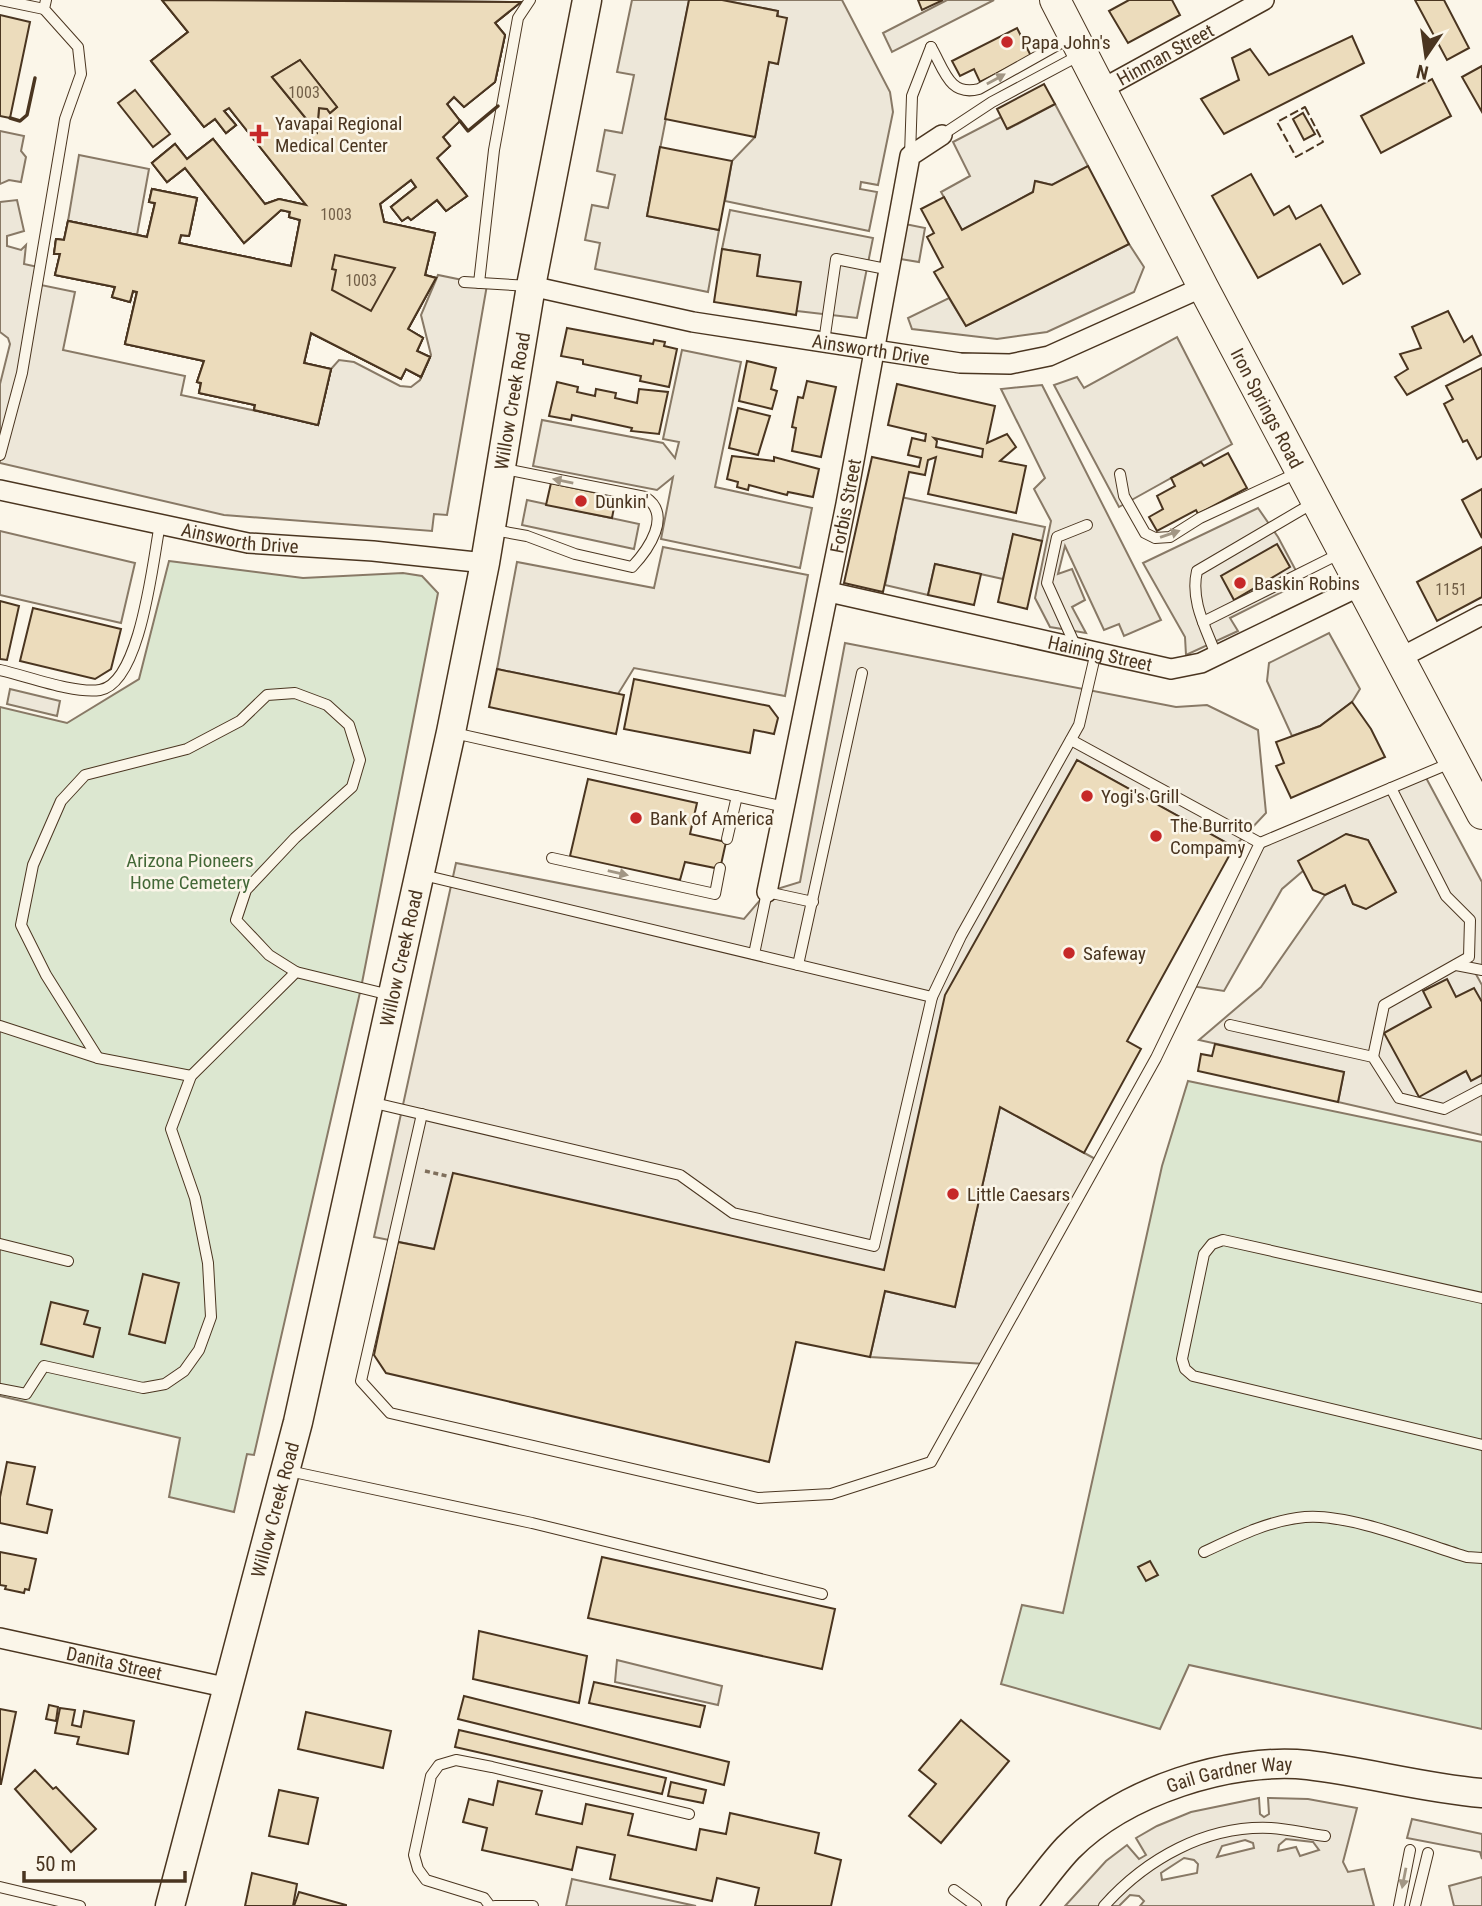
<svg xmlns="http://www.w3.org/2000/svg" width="1482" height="1906" font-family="'Roboto Condensed',sans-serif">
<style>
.green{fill:#dce7d0;stroke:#887966;stroke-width:2}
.parking{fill:#ede7d9;stroke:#887966;stroke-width:2;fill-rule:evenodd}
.building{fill:#ecdcbc;stroke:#4a3520;stroke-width:2;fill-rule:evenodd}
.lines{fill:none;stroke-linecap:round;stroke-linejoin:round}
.lane-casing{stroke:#4a3520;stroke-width:12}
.street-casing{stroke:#4a3520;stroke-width:22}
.secondary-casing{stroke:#4a3520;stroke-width:31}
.primary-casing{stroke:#4a3520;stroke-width:32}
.path{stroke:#7f6f5c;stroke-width:3.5;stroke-dasharray:5 3.5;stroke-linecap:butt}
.lane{stroke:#fbf6e9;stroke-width:10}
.street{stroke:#fbf6e9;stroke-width:19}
.secondary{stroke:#fbf6e9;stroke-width:28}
.primary{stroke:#fbf6e9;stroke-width:30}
.fence{stroke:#4a3520;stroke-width:2;stroke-dasharray:9 3.5;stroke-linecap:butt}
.wall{stroke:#4a3520;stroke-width:3.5}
.oneway{fill:#a29684}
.poi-dot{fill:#c62828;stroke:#fbf6e9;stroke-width:2.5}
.labels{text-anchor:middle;stroke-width:5;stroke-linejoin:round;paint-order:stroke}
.number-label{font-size:16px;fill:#725f47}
.poi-label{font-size:19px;fill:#4a3520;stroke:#fbf6e9;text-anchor:start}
.street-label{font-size:19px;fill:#4a3520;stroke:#fbf6e9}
.park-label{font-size:19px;fill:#436837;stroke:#fbf6e9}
</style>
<rect width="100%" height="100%" fill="#fbf6e9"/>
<!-- green -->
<g class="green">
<polygon points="169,561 303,578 403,573 422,576 438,593 361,988 254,1455 247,1454 234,1512 169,1497 180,1438 0,1396 0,707 67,723 139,679"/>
<polygon points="1188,1081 1482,1142 1482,1729 1189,1665 1160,1729 1001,1684 1022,1605 1063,1613 1162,1166"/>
</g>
<!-- parking -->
<g class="parking">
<polygon points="632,0 689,0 647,216 719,230 708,292 595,269 600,243 585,240 592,205 608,208 615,175 597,171 605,130 622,133 634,75 617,72"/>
<polygon points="722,0 842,0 890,92 893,112 878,185 861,182 860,189 877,192 869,231 725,201 732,161 755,137 769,62 778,64 778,11"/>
<polygon points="947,0 994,0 892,52 883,33"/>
<polygon points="1055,104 1088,166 1052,185 1036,181 1033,192 962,230 941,192 970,176 953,142 1001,117 1008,129"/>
<polygon points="0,131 24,136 21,151 26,157 21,182 9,180 0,184"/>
<polygon points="79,155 149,169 137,235 68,221"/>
<polygon points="17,200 24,231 7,236 7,246 21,250 26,245 24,264 38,267 36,284 75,292 63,350 185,376 181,395 318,424 331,369 339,360 354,362 400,386 411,387 420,380 431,355 421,315 438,275 487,285 447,515 434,514 432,531 224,515 0,463 0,384 10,344 8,338 0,332 0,202"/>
<polygon points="730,210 873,238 857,318 797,311 757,276 760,255 722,249"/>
<polygon points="900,223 925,228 919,262 894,258"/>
<polygon points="1129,244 1144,267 1134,292 1047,332 997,339 912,329 908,318 949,298 966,326"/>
<polygon points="1177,337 1232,444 1119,507 1054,385 1077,377 1084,388"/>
<polygon points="682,350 741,362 715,487 812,508 800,568 661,539 673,477 657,490 533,466 542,420 663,443 675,458 679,442 663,439"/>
<polygon points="1042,385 1161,620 1124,636 1119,624 1104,630 1065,546 1058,574 1072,569 1085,600 1072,607 1086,633 1050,627 1035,598 1051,521 1034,489 1045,478 1001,389"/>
<polygon points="872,491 1045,527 1042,541 1013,535 1003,579 935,564 928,595 885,585 895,538 864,531"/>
<polygon points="527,500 639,524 634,549 522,525"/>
<polygon points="1258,508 1278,537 1302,582 1230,618 1238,631 1186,655 1185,637 1143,563"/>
<polygon points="0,531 135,563 121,623 0,595"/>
<polygon points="663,547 808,575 785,696 634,668 618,694 497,669 517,562 654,588"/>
<polygon points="1329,633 1360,689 1352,702 1320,726 1292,736 1267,681 1269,663"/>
<polygon points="845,643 1176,707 1207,705 1258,730 1266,813 1234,847 1077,760 884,1270 434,1249 374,1237 456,863 744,919 767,892 800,882"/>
<polygon points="10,689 60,701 57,716 7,704"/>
<polygon points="1424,774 1482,882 1482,964 1473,969 1482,985 1482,1135 1338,1102 1344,1072 1199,1040 1261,987 1325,895 1345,885 1353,904 1366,909 1396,892 1368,840 1346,834 1282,889 1224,991 1191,986 1260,843"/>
<polygon points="1000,1107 1099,1161 986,1364 870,1357 885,1291 955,1307"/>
<polygon points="617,1660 722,1686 718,1705 615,1682"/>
<path d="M1259,1798L1260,1814L1264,1817L1269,1814L1268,1798L1308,1799L1357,1808L1343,1862L1348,1872L1364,1869L1374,1906H1140L1144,1901L1139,1896L1130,1895L1119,1906H1065L1106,1861L1127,1845L1139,1859L1146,1855L1136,1838L1157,1826L1191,1812ZM1286,1839L1313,1842L1319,1850L1300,1856L1296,1847L1278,1851L1279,1845ZM1245,1840L1253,1843L1254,1848L1217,1857L1222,1846ZM1184,1858L1194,1860L1198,1864L1197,1873L1162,1880L1161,1873Z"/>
<polygon points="1412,1819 1482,1834 1482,1859 1480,1852 1407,1838"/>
<polygon points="1482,1877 1482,1906 1454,1906 1449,1886"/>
<polygon points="572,1879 696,1906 566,1906"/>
</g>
<!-- building -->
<g class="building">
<path d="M162,0L521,2L495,23L505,35L495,82L464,107L454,97L447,104L460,121L443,137L450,146L437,158L467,196L446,211L437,200L411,220L408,217L402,221L391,207L416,187L411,180L380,204L384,222L435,233L425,275L436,278L408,329L423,338L417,351L430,357L421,377L406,369L401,379L311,333L304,363L331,369L318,425L254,410L255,405L199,393L201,383L197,382L204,361L125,344L137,292L133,291L130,302L112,297L115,287L55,275L60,254H54L56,239L64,240L68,221L147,237L155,203L149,202L152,189L197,198L189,236L181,235L179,243L291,266L300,220L289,217L290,212L281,210L244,243L185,168L167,182L152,163L175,144L187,159L213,139L265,204L279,199L306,205L229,108L224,111L236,125L226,133L215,119L204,127L151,61L188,32ZM335,255L395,268L371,311L332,290L336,270L332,269Z"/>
<path d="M162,0L521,2L495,23L505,35L495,82L464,107L454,97L447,104L460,121L443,137L450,146L437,158L467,196L446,211L437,200L411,220L408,217L402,221L391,207L416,187L411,180L380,204L384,222L435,233L425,275L436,278L408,329L423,338L417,351L430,357L421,377L406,369L401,379L311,333L304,363L331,369L318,425L254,410L255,405L199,393L201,383L197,382L204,361L125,344L137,292L133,291L130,302L112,297L115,287L55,275L60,254H54L56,239L64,240L68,221L147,237L155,203L149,202L152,189L197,198L189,236L181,235L179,243L291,266L300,220L289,217L290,212L281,210L244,243L185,168L167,182L152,163L175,144L187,159L213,139L265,204L279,199L306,205L229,108L224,111L236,125L226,133L215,119L204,127L151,61L188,32ZM300,60L337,107L330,113L327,109L319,108L317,132L272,77ZM335,255L395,268L371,311L332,290L336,270L332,269Z"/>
<path d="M162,0L521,2L495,23L505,35L495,82L464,107L454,97L447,104L460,121L443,137L450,146L437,158L467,196L446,211L437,200L411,220L408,217L402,221L391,207L416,187L411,180L380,204L384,222L435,233L425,275L436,278L408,329L423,338L417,351L430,357L421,377L406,369L401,379L311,333L304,363L331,369L318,425L254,410L255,405L199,393L201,383L197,382L204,361L125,344L137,292L133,291L130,302L112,297L115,287L55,275L60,254H54L56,239L64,240L68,221L147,237L155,203L149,202L152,189L197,198L189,236L181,235L179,243L291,266L300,220L289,217L290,212L281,210L244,243L185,168L167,182L152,163L175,144L187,159L213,139L265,204L279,199L306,205L229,108L224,111L236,125L226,133L215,119L204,127L151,61L188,32ZM300,60L337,107L330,113L327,109L319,108L317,132L272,77Z"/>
<polygon points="689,0 722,0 778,11 777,16 787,18 778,64 769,62 755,137 665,119"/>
<polygon points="918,0 943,0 922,10"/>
<polygon points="1129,0 1172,0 1180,15 1128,43 1109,11"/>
<polygon points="1415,0 1444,0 1469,48 1447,60"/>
<polygon points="0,15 30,22 10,118 0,116"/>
<polygon points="1017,28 1031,56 980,82 974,69 960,76 952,61"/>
<polygon points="1352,36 1364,63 1224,134 1201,99 1239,80 1232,58 1250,49 1269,75"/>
<polygon points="300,60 337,107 330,113 327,109 319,108 317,132 272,77"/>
<polygon points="1482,66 1482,112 1462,77"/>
<polygon points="1432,79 1451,116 1381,153 1361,116"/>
<polygon points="1044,84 1055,104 1007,129 997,109"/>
<polygon points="135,90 170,134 153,147 118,103"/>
<polygon points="1303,113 1315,134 1304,140 1293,119"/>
<polygon points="660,147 732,161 719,230 647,216"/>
<polygon points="1088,166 1129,244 966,326 934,272 943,267 927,237 934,233 921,209 944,197 962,230 1033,192 1035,181 1052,185"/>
<polygon points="1251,174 1274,215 1289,206 1296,219 1321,205 1360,274 1343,284 1320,244 1258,278 1212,196"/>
<polygon points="722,249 760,255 757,276 801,282 796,315 714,302"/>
<polygon points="335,255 395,268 371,311 332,290 336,270 332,269"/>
<polygon points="1448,311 1464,342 1472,336 1481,355 1407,395 1395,377 1408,369 1400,354 1421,348 1412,327"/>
<polygon points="567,328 653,344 654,340 665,342 664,346 677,349 669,387 640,381 641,376 583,364 583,360 561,356"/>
<polygon points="747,361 776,368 771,389 777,391 772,409 739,401"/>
<polygon points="1482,368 1482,456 1477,459 1467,440 1463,442 1444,404 1453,399 1446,386"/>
<polygon points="807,381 836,387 821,457 792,451 796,428 792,427 798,397 803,398"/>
<polygon points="557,382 578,387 577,392 595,396 596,389 616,393 615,398 637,403 639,389 668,392 659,434 631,431 632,428 572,415 571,420 549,416"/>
<path d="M897,384L995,406L987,443L1007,434L1016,447L1000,461L1026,466L1016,513L928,494L936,457L928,460L925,475L909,472L883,592L844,583L872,457L919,467L921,458L908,455L912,438L925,441L926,434L888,425ZM934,438L983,449L982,457L936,447L937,441Z"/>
<polygon points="738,408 770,416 758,455 729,448"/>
<polygon points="1228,453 1247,488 1198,514 1196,510 1157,531 1149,517 1163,509 1157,496 1175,486 1171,478 1201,462 1204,466"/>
<polygon points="732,456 774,461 774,457 819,469 813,497 788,492 787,495 749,485 748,490 737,487 738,482 727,479"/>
<polygon points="551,483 616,497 612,518 546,505"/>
<polygon points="1482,489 1482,538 1462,500"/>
<polygon points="1013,534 1042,541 1027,609 998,602"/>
<polygon points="1277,544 1290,567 1234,600 1221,576"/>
<polygon points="1482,547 1482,597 1437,621 1417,582"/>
<polygon points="935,564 981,574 974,605 928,595"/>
<polygon points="0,601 19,606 7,660 0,659"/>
<polygon points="33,608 121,629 111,669 95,679 20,661"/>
<polygon points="497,669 624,695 616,734 489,707"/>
<polygon points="634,679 769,706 778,718 774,734 754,730 750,753 624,729"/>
<polygon points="1352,702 1371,729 1385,757 1291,798 1276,766 1284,763 1276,742 1320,726"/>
<polygon points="1077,760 1234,847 1127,1041 1141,1049 1084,1153 1000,1107 955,1307 885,1291 870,1357 796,1342 769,1462 386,1373 374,1355 398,1242 434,1249 453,1173 884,1270 945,995"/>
<polygon points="588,779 697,803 690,834 726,842 720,869 685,862 680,880 570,856"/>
<polygon points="1346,834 1368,840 1396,892 1366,909 1353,904 1345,885 1325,895 1313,890 1298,861"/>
<polygon points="1447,979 1456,997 1474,988 1482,1002 1482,1075 1471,1081 1466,1071 1419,1097 1384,1033 1431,1007 1423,991"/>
<polygon points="1215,1044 1344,1072 1338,1102 1198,1071 1201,1054 1212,1056"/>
<polygon points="143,1274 179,1283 165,1343 129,1334"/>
<polygon points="51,1302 88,1311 84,1324 100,1328 93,1357 41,1344"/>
<polygon points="7,1462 35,1467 27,1504 52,1510 47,1533 0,1523 0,1497"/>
<polygon points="0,1552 36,1559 29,1590 25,1589 24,1593 5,1589 6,1586 0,1585"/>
<polygon points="602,1557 835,1609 822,1669 588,1618"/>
<polygon points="1150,1561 1158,1575 1146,1581 1138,1567"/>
<polygon points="479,1631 587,1656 579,1703 473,1679"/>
<polygon points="594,1682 705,1706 700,1727 589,1703"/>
<polygon points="464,1696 729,1762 724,1785 458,1719"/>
<polygon points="49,1705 58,1707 56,1721 46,1719"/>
<polygon points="60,1708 75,1710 72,1725 81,1727 84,1711 134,1721 128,1754 77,1744 79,1737 55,1733"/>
<polygon points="0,1709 16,1712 1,1784 0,1784"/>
<polygon points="306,1712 391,1731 383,1768 298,1749"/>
<polygon points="961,1720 1009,1761 941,1843 909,1816 936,1784 919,1770"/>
<polygon points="459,1730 666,1778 662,1794 455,1747"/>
<polygon points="35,1770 53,1789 56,1787 96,1829 71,1852 15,1789"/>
<polygon points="498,1781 542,1791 536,1814 582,1824 586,1804 633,1814 628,1835 696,1850 700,1829 726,1834 730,1813 819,1833 815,1853 841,1860 831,1906 755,1906 759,1888 717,1878 712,1901 610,1879 615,1855 577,1847 572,1870 482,1850 487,1828 463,1822 469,1799 493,1805"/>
<polygon points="671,1782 706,1790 703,1803 668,1796"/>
<polygon points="279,1790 318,1798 308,1844 269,1836"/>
<polygon points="252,1873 297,1884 293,1906 245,1906"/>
<polygon points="299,1892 346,1905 346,1906 294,1906"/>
</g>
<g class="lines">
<!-- lane casing -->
<g class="lane-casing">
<g id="lane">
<polyline points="1,0 44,9"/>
<path d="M931,47C944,69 949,97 979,89L1070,38"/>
<polyline points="942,135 992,102 1080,55"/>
<polyline points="910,155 912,96 931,47"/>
<polyline points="464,282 530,286"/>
<polyline points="479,283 494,150 518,18 530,0"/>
<polyline points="824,342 836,259 891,270"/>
<polyline points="0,455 22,373 65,119 81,74 78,47 44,9 46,0"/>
<polyline points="1120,474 1124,496 1145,533 1155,538 1170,537 1200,518 1297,473"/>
<path d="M494,530L527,536L575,554L632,567C648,550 673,515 645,497L505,469"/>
<polyline points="1203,622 1339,554"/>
<polyline points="1076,647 1047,583 1057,537 1087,525"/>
<path d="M1216,655C1206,628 1190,601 1197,571L1313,503"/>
<path d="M0,670C27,676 74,694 100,690C141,683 153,559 160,524"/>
<polyline points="454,733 785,807"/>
<polyline points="727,839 737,796"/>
<polyline points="1260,843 1453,762"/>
<polyline points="552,858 715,894 720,868"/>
<polyline points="423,875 932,997"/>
<polyline points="754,954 767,892 813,902"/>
<polyline points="798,965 862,673"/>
<polyline points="1456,965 1482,970"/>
<polyline points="1230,1025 1373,1057 1399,1098 1444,1109 1482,1089"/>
<polyline points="0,1026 98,1058 191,1076"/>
<polyline points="1373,1057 1384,1005 1469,957 1470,920 1446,896 1391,788"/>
<polyline points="98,1058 46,975 21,925 33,865 61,801 85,775 187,749 240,721 267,695 295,693 327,705 349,725 360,760 352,787 295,838 246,890 236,920 269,955 296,972"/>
<polyline points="370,1102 680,1175 733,1213 874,1246 932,997 961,936 1079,725 1096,652"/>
<polyline points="422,1114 361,1381 390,1413 758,1498 831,1494 931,1462 1156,1058 1260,843 1071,740"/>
<polyline points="0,1244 68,1261"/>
<polyline points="1482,1298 1223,1240 1212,1244 1204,1254 1182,1359 1185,1369 1193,1376 1482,1445"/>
<polyline points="0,1389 26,1394 44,1366 143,1388 165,1384 184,1371 199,1350 211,1317 208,1263 195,1198 171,1129 191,1076 296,972 390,995"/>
<polyline points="289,1471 532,1523 822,1594"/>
<path d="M1204,1552C1236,1537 1270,1520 1305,1517C1348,1513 1424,1544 1467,1557L1482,1558"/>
<polyline points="0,1887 80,1906"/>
<polyline points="954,1890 976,1906"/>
<polyline points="490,1906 484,1898 426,1880 418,1869 414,1855 431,1776 439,1765 456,1760 492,1767 689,1814"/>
<polyline points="495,1906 533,1906"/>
<path d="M1104,1906C1146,1859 1206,1825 1271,1828C1289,1829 1308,1834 1325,1836"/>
<polyline points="1399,1906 1410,1850"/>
<polyline points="1415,1906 1428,1853"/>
</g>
</g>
<!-- street casing -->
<g class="street-casing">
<g id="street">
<path id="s1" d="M1102,89L1264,0"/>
<path id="s2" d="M531,286L693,322L960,363L1010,364L1049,356L1203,287"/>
<path id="s3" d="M0,490L248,543L373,551L485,563"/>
<path id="s4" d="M829,592L1171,669L1201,663L1360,586"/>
<polyline points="1398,659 1482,615"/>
<path id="s5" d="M767,892L846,504L910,156L942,135"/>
<path id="s6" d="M0,1638L229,1688"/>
</g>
</g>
<!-- secondary casing -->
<g class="secondary-casing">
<g id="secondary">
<path id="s7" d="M170,1906L298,1422L451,732L485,563L531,286L587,0"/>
<path id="s8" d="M1021,1906C1037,1887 1051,1866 1068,1848C1124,1791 1230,1757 1308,1765C1367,1772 1423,1788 1482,1793"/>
</g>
</g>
<!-- primary casing -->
<g class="primary-casing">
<g id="primary">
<path id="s9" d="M1055,0L1203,287L1482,814"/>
</g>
</g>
<!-- path -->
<polyline class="path" points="425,1171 447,1176"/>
<!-- lane -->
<use href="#lane" class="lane"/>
<!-- street -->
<use href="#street" class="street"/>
<!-- secondary -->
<use href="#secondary" class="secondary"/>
<!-- primary -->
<use href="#primary" class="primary"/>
<!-- fence -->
<polygon class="fence" points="1305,107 1323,142 1296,157 1277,122"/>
<!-- wall -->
<g class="wall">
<polyline points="10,118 20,121 27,115 35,78"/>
<polyline points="460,121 468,131 498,106"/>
</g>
</g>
<!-- one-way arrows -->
<defs><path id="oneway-solid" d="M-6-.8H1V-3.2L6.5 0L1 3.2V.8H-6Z" transform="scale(1.75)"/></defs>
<g class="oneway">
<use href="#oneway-solid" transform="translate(996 79) rotate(-29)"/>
<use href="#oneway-solid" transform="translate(563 481) rotate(-169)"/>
<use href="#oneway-solid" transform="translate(1170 534) rotate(-19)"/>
<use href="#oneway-solid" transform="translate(618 873) rotate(13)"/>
<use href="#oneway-solid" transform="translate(1404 1878) rotate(101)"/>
</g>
<!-- markers -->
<g class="poi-dot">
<circle cx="1007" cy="42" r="7"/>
<path d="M255.5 123.5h7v7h7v7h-7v7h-7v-7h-7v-7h7z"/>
<circle cx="581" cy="501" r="7"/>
<circle cx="1240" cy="583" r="7"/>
<circle cx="1087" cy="796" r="7"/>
<circle cx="636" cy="818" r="7"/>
<circle cx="1156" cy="836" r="7"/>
<circle cx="1069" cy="953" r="7"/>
<circle cx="953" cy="1194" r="7"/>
</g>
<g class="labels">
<!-- number labels -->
<g class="number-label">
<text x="304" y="98">1003</text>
<text x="336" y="220">1003</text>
<text x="361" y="286">1003</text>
<text x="1451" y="595">1151</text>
</g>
<!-- poi labels -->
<g class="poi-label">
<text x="1021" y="49">Papa John's</text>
<text x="275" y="130">Yavapai Regional<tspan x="275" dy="22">Medical Center</tspan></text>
<text x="595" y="508">Dunkin'</text>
<text x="1254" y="590">Baskin Robins</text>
<text x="1101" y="803">Yogi's Grill</text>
<text x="650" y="825">Bank of America</text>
<text x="1170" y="832">The Burrito<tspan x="1170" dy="22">Compamy</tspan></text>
<text x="1083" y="960">Safeway</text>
<text x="967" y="1201">Little Caesars</text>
</g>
<!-- street labels -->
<g class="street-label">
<text dy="7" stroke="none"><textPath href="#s1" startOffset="72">Hinman Street</textPath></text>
<text dy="7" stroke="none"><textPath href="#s2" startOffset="346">Ainsworth Drive</textPath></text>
<text dy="7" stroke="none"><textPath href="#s7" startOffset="1544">Willow Creek Road</textPath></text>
<text dy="7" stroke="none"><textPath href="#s9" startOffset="460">Iron Springs Road</textPath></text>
<text dy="7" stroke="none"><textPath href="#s5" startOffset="394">Forbis Street</textPath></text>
<text dy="7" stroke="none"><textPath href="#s3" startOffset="245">Ainsworth Drive</textPath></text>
<text dy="7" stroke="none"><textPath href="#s4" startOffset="278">Haining Street</textPath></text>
<text dy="7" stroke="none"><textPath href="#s7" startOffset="976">Willow Creek Road</textPath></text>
<text dy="7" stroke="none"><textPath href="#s7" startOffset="410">Willow Creek Road</textPath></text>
<text dy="7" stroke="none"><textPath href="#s6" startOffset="117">Danita Street</textPath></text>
<text dy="7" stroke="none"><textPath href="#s8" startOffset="256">Gail Gardner Way</textPath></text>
</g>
<!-- park labels -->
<g class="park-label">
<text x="190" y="867">Arizona Pioneers<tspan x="190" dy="22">Home Cemetery</tspan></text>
</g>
</g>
<!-- north arrow -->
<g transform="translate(1426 56) rotate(193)" stroke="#fbf6e9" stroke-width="5" paint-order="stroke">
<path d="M0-5L12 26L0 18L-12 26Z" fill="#4a3520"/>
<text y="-10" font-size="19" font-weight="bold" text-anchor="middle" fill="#4a3520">N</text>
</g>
<!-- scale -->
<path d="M24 1871v10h161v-10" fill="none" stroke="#4a3520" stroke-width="3.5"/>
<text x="35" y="1871" font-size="21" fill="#4a3520" stroke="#fbf6e9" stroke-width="5" paint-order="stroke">50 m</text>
</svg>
